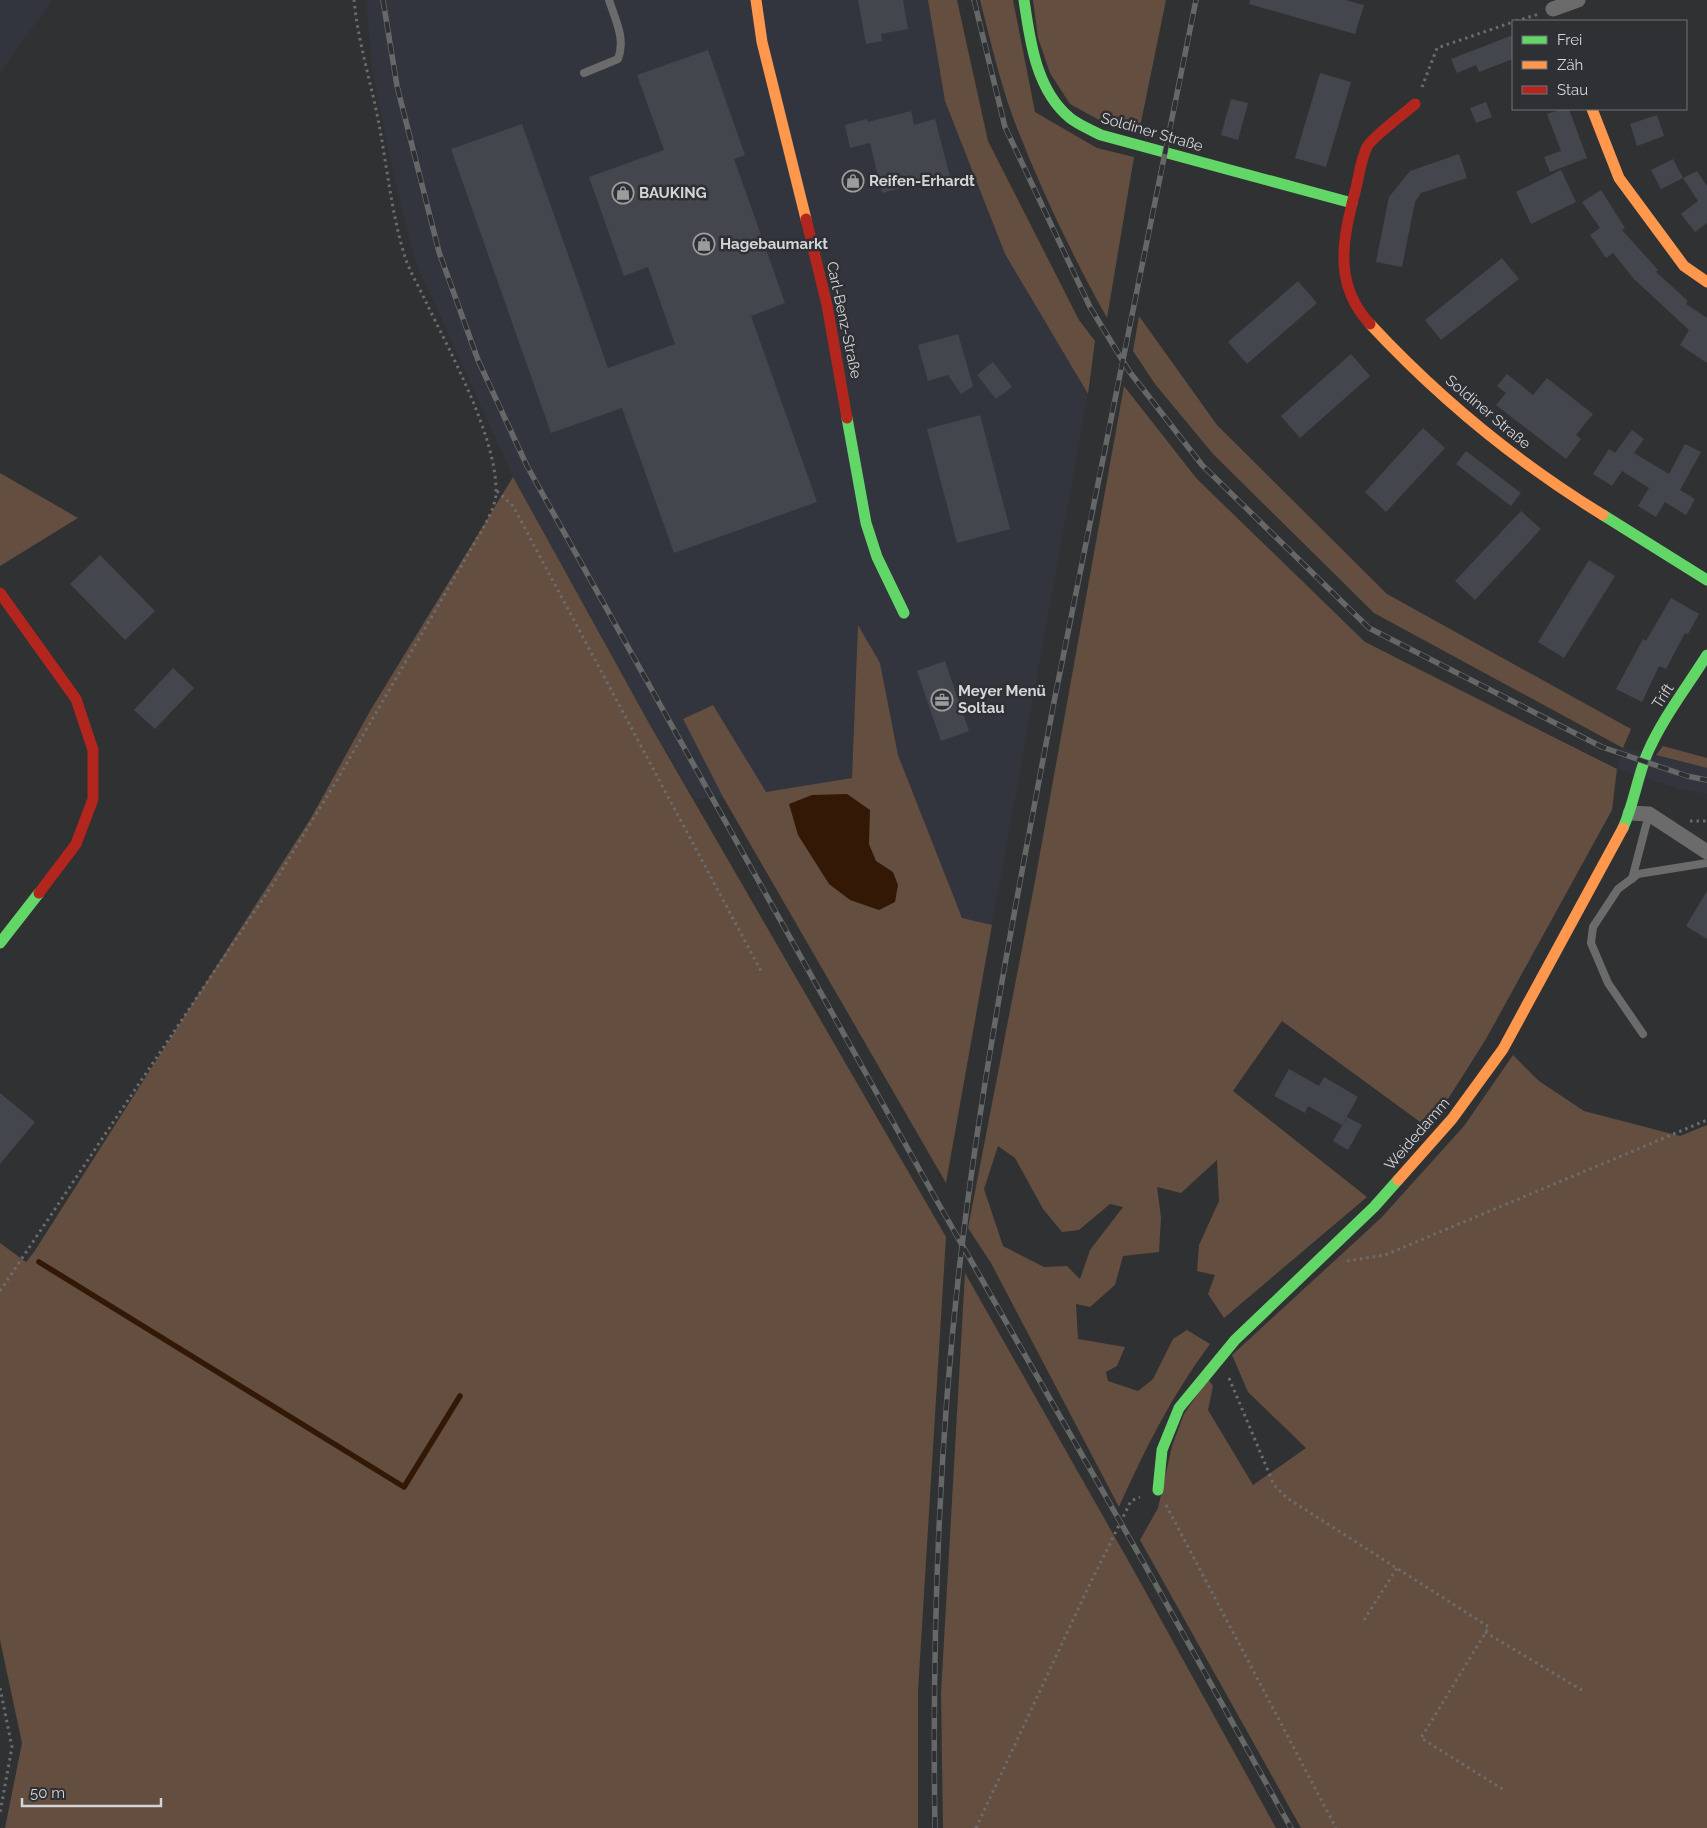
<svg xmlns="http://www.w3.org/2000/svg" width="1707" height="1828" font-family="Raleway,sans-serif">
<style>
.built{fill:#33353e}
.green{fill:#634e40;fill-rule:evenodd}
.water{fill:#331805}
.lines{fill:none;stroke-linecap:round;stroke-linejoin:round}
.stream{stroke:#331805;stroke-width:5.5}
.building{fill:#44464e}
.path{stroke:#6c6c6d;stroke-width:3;stroke-dasharray:2.5 4;stroke-linecap:butt}
.lane{stroke:#6b6b6b;stroke-width:8}
.street{stroke:#6b6b6b;stroke-width:15}
.fast{stroke:#63d668;stroke-width:11}
.slow{stroke:#ff974d;stroke-width:11}
.jam{stroke:#b3261e;stroke-width:11}
.rail-casing{stroke:#666767;stroke-width:5.5}
.rail{stroke:#2f3034;stroke-width:4;stroke-dasharray:11;stroke-linecap:butt}
.labels{text-anchor:middle;stroke-width:5;stroke-linejoin:round;paint-order:stroke}
.street-label{font-size:15px;fill:#d4d5d8;stroke:#2f3034}
.poi-label{font-size:15px;font-weight:bold;fill:#d4d5d8;stroke:#2f3034;text-anchor:start}
</style>
<rect width="100%" height="100%" fill="#303133"/>
<!-- built -->
<g class="built">
<polygon points="0,0 52,0 0,73"/>
<polygon points="366,0 928,0 945,101 1005,254 1088,394 992,925 962,919 898,755 880,663 858,626 852,778 766,793 683,719 723,797 695,800 650,725 513,477 414,258 390,159 372,69"/>
<polygon points="1623,748 1707,768 1707,794 1684,790 1617,769"/>
</g>
<!-- green -->
<g class="green">
<polygon points="928,0 957,0 988,141 1079,320 1095,341 1088,394 1005,254 945,101"/>
<path d="M980,0H1013L1035,112L1097,148L1134,157L1107,318C1073,257 1043,194 1017,128C1001,87 991,43 980,0Z"/>
<polygon points="1033,0 1166,0 1139,132 1099,120 1070,104 1050,73 1038,38"/>
<polygon points="1139,316 1217,425 1387,594 1631,729 1623,748 1374,613 1213,454 1155,384 1133,351"/>
<path d="M1124,386L1197,479L1365,642L1617,769L1612,810L1486,1039L1448,1099L1427,1127L1282,1021L1233,1091L1367,1197L1224,1318L1208,1294L1215,1275L1197,1271L1199,1245L1219,1201L1217,1160L1181,1193L1157,1187L1161,1217L1159,1252L1123,1256L1115,1285L1090,1307L1076,1304L1078,1339L1125,1347L1117,1366L1106,1372L1108,1381L1138,1391L1153,1379L1173,1339L1187,1330L1210,1344C1171,1397 1146,1447 1119,1507L991,1263L968,1228L1035,881ZM998,1146L1015,1158L1043,1209L1062,1232L1079,1230L1110,1204L1123,1207L1090,1250L1080,1279L1067,1266L1044,1267L1003,1246L984,1189Z"/>
<polygon points="0,473 78,518 0,566"/>
<polygon points="513,477 650,725 946,1237 918,1691 918,1828 5,1828 22,1743 0,1640 0,1243 26,1262 34,1252 311,818 370,711"/>
<polygon points="858,625 880,663 898,755 962,918 992,925 946,1183 723,797 683,719 713,705 766,792 852,778"/>
<polygon points="1663,746 1707,758 1707,768 1656,755"/>
<polygon points="1513,1055 1539,1081 1584,1111 1680,1136 1707,1125 1707,1828 1301,1828 1140,1540 1158,1508 1172,1446 1184,1414 1208,1379 1213,1386 1208,1410 1253,1485 1306,1448 1248,1392 1232,1355 1381,1218 1464,1126"/>
<polygon points="965,1273 1133,1569 1276,1828 943,1828 941,1693"/>
</g>
<!-- water -->
<polygon class="water" points="847,794 870,810 869,844 876,861 893,872 898,885 895,902 879,910 850,900 829,884 798,835 789,804 812,795"/>
<g class="lines">
<!-- stream -->
<polyline class="stream" points="39,1262 404,1487 460,1396"/>
</g>
<!-- building -->
<g class="building">
<polygon points="858,0 903,0 908,29 881,34 882,41 866,44"/>
<polygon points="1250,0 1345,0 1364,5 1355,34 1249,4"/>
<polygon points="1513,35 1513,59 1479,72 1476,65 1457,73 1451,59"/>
<polygon points="708,50 745,155 734,159 785,303 751,316 817,502 674,553 622,408 551,433 451,149 522,124 608,368 675,344 648,267 624,276 589,177 664,150 637,75"/>
<polygon points="1320,73 1351,82 1326,167 1295,158"/>
<polygon points="1231,99 1248,103 1238,140 1221,135"/>
<polygon points="1486,102 1492,117 1476,123 1470,108"/>
<polygon points="1562,109 1569,109 1587,158 1550,172 1544,157 1561,151 1547,114"/>
<polygon points="911,111 914,125 935,119 950,176 882,193 870,143 850,148 845,125 867,119 868,122"/>
<polygon points="1657,115 1664,136 1637,146 1630,124"/>
<polygon points="1459,154 1467,178 1421,193 1415,202 1402,267 1376,262 1389,197 1410,171"/>
<polygon points="1673,159 1683,178 1661,189 1651,170"/>
<polygon points="1561,170 1576,202 1531,224 1516,192"/>
<polygon points="1697,171 1707,186 1707,223 1695,232 1681,214 1698,201 1683,178"/>
<polygon points="1601,190 1625,228 1622,230 1658,270 1656,272 1688,301 1686,304 1707,318 1707,363 1680,345 1689,330 1634,279 1613,253 1606,258 1590,235 1600,228 1582,202"/>
<polygon points="1502,258 1519,279 1441,340 1425,320"/>
<polygon points="1298,281 1317,303 1247,364 1228,342"/>
<polygon points="958,334 973,386 961,394 948,375 928,381 918,345"/>
<polygon points="1351,354 1370,376 1300,438 1281,416"/>
<polygon points="993,362 1012,387 996,399 977,375"/>
<polygon points="1507,374 1533,395 1547,378 1593,414 1576,435 1581,439 1566,459 1496,405 1506,393 1497,386"/>
<polygon points="980,415 1010,529 957,543 927,429"/>
<polygon points="1423,428 1445,448 1386,512 1365,492"/>
<polygon points="1632,430 1644,439 1634,453 1669,474 1685,444 1701,452 1680,490 1695,499 1686,515 1665,502 1656,517 1638,506 1649,488 1622,471 1612,486 1593,474 1609,449 1615,453"/>
<polygon points="1466,451 1521,493 1511,506 1456,464"/>
<polygon points="1521,511 1541,529 1475,600 1455,581"/>
<polygon points="100,555 155,611 125,640 70,584"/>
<polygon points="1589,560 1615,576 1564,658 1538,642"/>
<polygon points="1671,598 1699,614 1688,634 1685,633 1666,669 1659,666 1642,702 1616,689 1643,639 1646,641"/>
<polygon points="945,661 969,731 941,741 917,671"/>
<polygon points="173,668 194,688 155,729 134,710"/>
<polygon points="1707,891 1707,939 1686,926"/>
<polygon points="1289,1069 1319,1086 1324,1077 1358,1097 1342,1125 1308,1106 1305,1113 1274,1096"/>
<polygon points="0,1093 35,1122 0,1164"/>
<polygon points="1347,1117 1362,1125 1348,1150 1333,1141"/>
</g>
<g class="lines">
<!-- path -->
<g class="path">
<polyline points="1516,21 1539,14"/>
<polyline points="1422,87 1437,48 1513,22"/>
<polyline points="497,491 513,506 761,971"/>
<polyline points="1690,821 1707,821"/>
<polyline points="1347,1261 1385,1255 1707,1120"/>
<path d="M0,1291L277,878L337,780L485,525C490,514 497,502 496,489C495,434 450,352 426,302C419,287 410,272 405,257C391,212 387,165 378,119C370,79 358,41 354,0"/>
<polyline points="1229,1378 1274,1485 1287,1498 1489,1627 1421,1738 1504,1790"/>
<polyline points="1166,1505 1336,1828"/>
<polyline points="1364,1620 1397,1568"/>
<polyline points="1485,1632 1585,1692"/>
<polyline points="0,1688 12,1747 0,1813"/>
<polyline points="976,1828 1087,1590 1131,1501 1140,1497"/>
</g>
<!-- lane -->
<g class="lane">
<path d="M584,73L618,59C626,39 615,19 609,0"/>
<polyline points="1632,879 1649,814"/>
<polyline points="1643,1034 1608,983 1591,943 1593,927 1618,889 1638,874 1707,863"/>
</g>
<!-- street -->
<g class="street">
<polyline points="1553,9 1578,0"/>
<polyline points="1630,813 1649,814 1707,852"/>
</g>
<!-- fast -->
<g class="fast">
<path d="M1024,0C1030,41 1036,90 1070,118C1079,125 1091,130 1101,135L1352,203"/>
<polyline points="847,418 866,523 877,557 904,613"/>
<polyline points="1603,515 1707,580"/>
<path d="M1623,828C1634,804 1637,778 1647,754C1662,719 1687,687 1707,655"/>
<polyline points="0,943 39,893"/>
<polyline points="1158,1490 1162,1450 1179,1408 1235,1340 1374,1207 1398,1180"/>
</g>
<!-- slow -->
<g class="slow">
<polyline points="756,0 762,42 806,219"/>
<polyline points="1592,109 1619,178 1684,266 1707,282"/>
<path d="M1370,324C1438,397 1518,463 1603,515"/>
<polyline points="1398,1180 1452,1119 1503,1049 1623,828"/>
</g>
<!-- jam -->
<g class="jam">
<polyline points="806,219 827,305 847,418"/>
<path d="M1370,324C1332,283 1343,238 1356,188C1359,175 1361,159 1367,147C1371,138 1405,113 1415,104"/>
<polyline points="0,593 76,699 93,750 93,799 76,844 39,893"/>
</g>
<!-- rail casing -->
<g class="rail-casing">
<g id="rail">
<polyline points="383,0 397,86 439,252 478,360 527,466 937,1201 1146,1567 1291,1828"/>
<polyline points="974,0 1005,127 1090,307 1129,371 1202,465 1369,628 1602,747 1687,776 1707,780"/>
<path d="M935,1828C932,1642 938,1456 959,1271C981,1080 1018,891 1054,702C1100,468 1149,234 1196,0"/>
</g>
</g>
<!-- rail -->
<use href="#rail" class="rail"/>
</g>
<!-- icons -->
<defs>
<g id="shop-ring" transform="scale(1.125)"><circle r="9.5" fill="#2f3034" stroke="#9b9c9e" stroke-width="1.5"/><path d="M-5-2.5h2.3a2.7 3.5 0 0 1 5.4 0H5L5.5 6h-11ZM-1.5-2.5h3a1.5 2.3 0 0 0-3 0Z" fill="#9b9c9e"/></g>
<g id="office-ring" transform="scale(1.125)"><circle r="9.5" fill="#2f3034" stroke="#9b9c9e" stroke-width="1.5"/><path d="M-6-3h4V-5.5h4V-3h4V5H-6ZM-1-4.5V-3h2v-1.5ZM-6 0V1H6V0Z" fill="#9b9c9e"/></g>
</defs>
<g fill-rule="evenodd">
<use href="#shop-ring" x="853" y="181"/>
<use href="#shop-ring" x="623" y="193"/>
<use href="#shop-ring" x="704" y="244"/>
<use href="#office-ring" x="942" y="700"/>
</g>
<g class="labels">
<!-- street labels -->
<g class="street-label">
<text transform="translate(1152 132) rotate(16)" y="5">Soldiner Straße</text>
<text transform="translate(844 320) rotate(78)" y="5">Carl-Benz-Straße</text>
<text transform="translate(1488 412) rotate(40)" y="5">Soldiner Straße</text>
<text transform="translate(1663 696) rotate(-57)" y="5">Trift</text>
<text transform="translate(1417 1134) rotate(-49)" y="5">Weidedamm</text>
</g>
<!-- poi labels -->
<g class="poi-label">
<text x="869" y="186">Reifen-Erhardt</text>
<text x="639" y="198">BAUKING</text>
<text x="720" y="249">Hagebaumarkt</text>
<text x="958" y="696">Meyer Menü<tspan x="958" dy="17">Soltau</tspan></text>
</g>
</g>
<!-- legend -->
<rect x="1512" y="20" width="175" height="90" fill="#2f3034" stroke="#717276"/>
<rect x="1522" y="36" width="25" height="8" fill="#63d668" stroke="#717276"/>
<text x="1557" y="45" font-size="15" fill="#d4d5d8">Frei</text>
<rect x="1522" y="61" width="25" height="8" fill="#ff974d" stroke="#717276"/>
<text x="1557" y="70" font-size="15" fill="#d4d5d8">Zäh</text>
<rect x="1522" y="86" width="25" height="8" fill="#b3261e" stroke="#717276"/>
<text x="1557" y="95" font-size="15" fill="#d4d5d8">Stau</text>
<!-- scale -->
<path d="M22 1798v8h139v-8" fill="none" stroke="#d4d5d8" stroke-width="2.5"/>
<text x="30" y="1798" font-size="15" fill="#d4d5d8" stroke="#2f3034" stroke-width="4" paint-order="stroke">50 m</text>
</svg>
